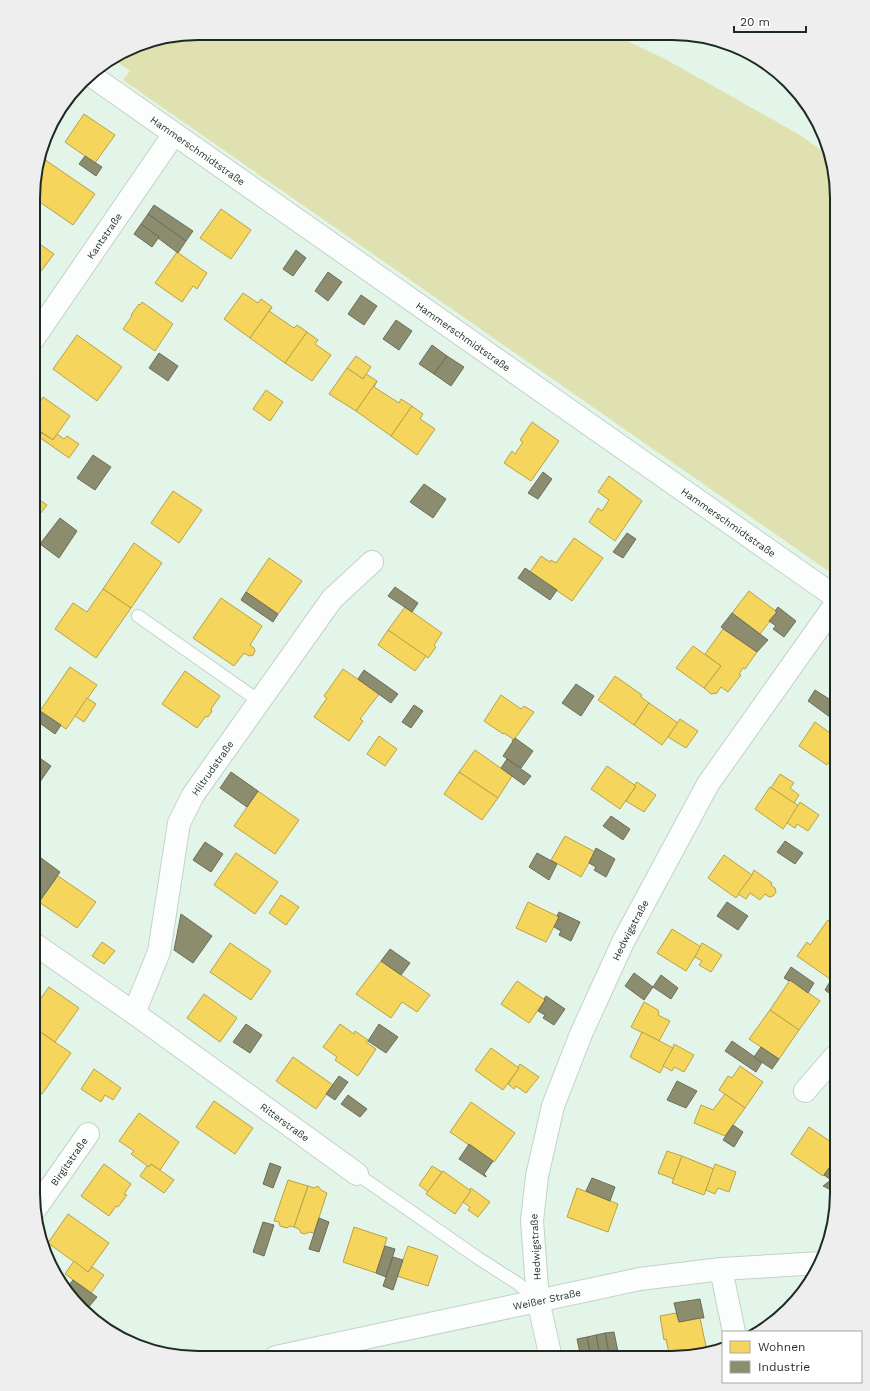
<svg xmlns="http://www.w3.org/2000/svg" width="870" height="1391" font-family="'Work Sans',sans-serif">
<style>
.green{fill:#e0e1b0}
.homes{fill:#f6d55c;stroke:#b5a24a}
.industry{fill:#8c8c6e;stroke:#6b6f57}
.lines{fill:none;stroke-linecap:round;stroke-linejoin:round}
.service-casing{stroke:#c3d2c7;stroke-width:14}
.minor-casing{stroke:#c3d2c7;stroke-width:24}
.tertiary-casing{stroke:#c3d2c7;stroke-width:24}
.service{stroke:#fbfefc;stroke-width:12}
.minor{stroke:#fbfefc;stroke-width:22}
.tertiary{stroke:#fbfefc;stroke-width:22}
.labels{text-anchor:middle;stroke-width:4;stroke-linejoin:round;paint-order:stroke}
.street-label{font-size:10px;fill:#1d2a21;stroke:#fff}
.rim{fill:none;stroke:#1d2a21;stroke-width:2}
</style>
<rect width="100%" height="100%" fill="#e3f5e8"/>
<!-- green -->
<polygon class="green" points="198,33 613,34 665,59 800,135 828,155 837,198 837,577 123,80 130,71 113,59 135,45"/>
<!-- homes -->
<g class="homes">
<polygon points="84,114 115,135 95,163 65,142"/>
<polygon points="41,157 95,194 73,225 34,198 34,177"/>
<polygon points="221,209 251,230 231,259 200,238"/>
<polygon points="34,240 54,254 38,275 34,273"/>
<polygon points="177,252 207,273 197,289 193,286 182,302 155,283"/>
<polygon points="243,293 258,303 261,299 272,307 250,338 224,319"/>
<polygon points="142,302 173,324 155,351 123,329 132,316 131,315 139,304 140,305"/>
<polygon points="272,307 269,311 294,328 297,325 307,332 285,363 250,338"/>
<polygon points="307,332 318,340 315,344 331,355 312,381 285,363"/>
<polygon points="77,335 122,367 97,401 53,369"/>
<polygon points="356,356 371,367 363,379 347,368"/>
<polygon points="347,368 363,379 366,374 377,381 356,411 329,394"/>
<polygon points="377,381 374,387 399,403 401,399 412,406 391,436 356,411"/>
<polygon points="266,390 283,402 270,421 253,409"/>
<polygon points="43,397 70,416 53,440 34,427 34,411"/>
<polygon points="412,406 423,414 420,419 435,429 417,455 391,436"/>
<polygon points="532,422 559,441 531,481 504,463 512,451 515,454 523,442 520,440"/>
<polygon points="34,427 42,433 39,437 41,438 39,440 34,437"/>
<polygon points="42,433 53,440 57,434 64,439 67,436 79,444 69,458 39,437"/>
<polygon points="609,476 642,501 615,541 589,522 598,508 602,511 609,500 598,492"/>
<polygon points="173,491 202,510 179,543 151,523"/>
<polygon points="34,496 47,505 37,518 34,516"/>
<polygon points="574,538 603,558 572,601 530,572 541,556 550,562 551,560 556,563"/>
<polygon points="134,543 162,563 131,608 103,589"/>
<polygon points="269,558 302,581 278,614 246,592"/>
<polygon points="103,589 131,608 96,658 55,629 73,603 87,612"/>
<polygon points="749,591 777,612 760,634 732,613"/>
<polygon points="221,598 262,626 250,645 254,648 255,651 253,655 249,656 244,653 234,666 193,638"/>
<polygon points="405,607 442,633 434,645 436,647 428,658 388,630"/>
<polygon points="723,629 757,652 745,669 743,668 739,674 741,675 728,692 721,687 717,693 711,694 704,688 721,666 705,654"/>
<polygon points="388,630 426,656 415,671 378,645"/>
<polygon points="693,646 721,666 704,688 676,668"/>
<polygon points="70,667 97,685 66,729 40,711"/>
<polygon points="343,669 379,694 360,719 363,721 349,741 314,717 327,698 324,696"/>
<polygon points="185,671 220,696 211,709 212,711 208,717 206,716 197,728 162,704"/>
<polygon points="615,676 642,695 641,697 649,703 634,725 598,700"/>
<polygon points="501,695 521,709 524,706 534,712 513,741 512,741 513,739 504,733 503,734 484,721"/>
<polygon points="87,698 96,704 84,722 75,716"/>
<polygon points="649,703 678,723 662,745 634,725"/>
<polygon points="680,719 698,731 686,748 668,737"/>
<polygon points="815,722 837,738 837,751 827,765 799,746"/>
<polygon points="379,736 397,749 385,766 367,754"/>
<polygon points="475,750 512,776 498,798 459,772"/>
<polygon points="607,766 636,786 620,809 591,789"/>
<polygon points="459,772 498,798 482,820 444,794"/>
<polygon points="780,774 794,783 790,788 799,795 794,803 771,788"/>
<polygon points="637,782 656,795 644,812 626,801 636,786 634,785"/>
<polygon points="770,787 799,806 783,829 755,809"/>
<polygon points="258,791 299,820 275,854 234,826"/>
<polygon points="800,802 819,815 808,831 797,824 795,828 787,823"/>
<polygon points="565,836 595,852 581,877 551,860"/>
<polygon points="236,853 278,882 255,914 214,885"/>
<polygon points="724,855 752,875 736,898 708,878"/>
<polygon points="754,870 772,883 771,885 775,888 776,892 773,896 769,897 765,894 760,900 750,893 746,899 738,894 752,875"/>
<polygon points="58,876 96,902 77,928 39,902"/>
<polygon points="281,895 299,907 286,925 269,913"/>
<polygon points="528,902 559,917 546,942 516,928"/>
<polygon points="828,920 837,926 837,976 833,981 797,956 807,942 810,945"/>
<polygon points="672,929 701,947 686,971 657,953"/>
<polygon points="102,942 115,951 104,964 92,956"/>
<polygon points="230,943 271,971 251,1000 210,972"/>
<polygon points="702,943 722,955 711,972 699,965 702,961 695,957"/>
<polygon points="381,961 430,995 417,1012 402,1002 391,1018 356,994"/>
<polygon points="790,980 820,1001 799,1030 770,1010"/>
<polygon points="517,981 545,1000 529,1023 501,1004"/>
<polygon points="49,987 79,1008 55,1042 33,1027 33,1009"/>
<polygon points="204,994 237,1018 220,1042 187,1018"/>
<polygon points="644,1002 658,1010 659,1013 658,1015 670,1021 659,1041 631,1027"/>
<polygon points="770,1010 799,1030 779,1059 749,1039"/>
<polygon points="340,1024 354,1034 355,1031 368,1040 366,1042 376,1049 358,1076 335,1060 337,1057 323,1047"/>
<polygon points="33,1027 71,1053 42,1094 33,1088"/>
<polygon points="642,1032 673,1048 660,1073 630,1057"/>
<polygon points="674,1044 694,1055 684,1072 674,1067 672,1071 663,1066 673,1048"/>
<polygon points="491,1048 519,1068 503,1090 475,1070"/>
<polygon points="293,1057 333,1085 316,1109 276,1081"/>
<polygon points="520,1064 539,1077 526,1093 516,1086 514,1089 508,1084 519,1068 518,1067"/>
<polygon points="740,1066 763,1082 745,1108 719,1090 728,1076 732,1078"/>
<polygon points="94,1069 121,1088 113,1100 105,1095 101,1102 81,1089"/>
<polygon points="725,1094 745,1108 725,1136 694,1123 701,1105 713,1110"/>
<polygon points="214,1101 253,1128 235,1154 196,1127"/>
<polygon points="471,1102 515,1133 494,1162 450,1132"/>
<polygon points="139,1113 179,1142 160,1170 151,1164 149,1167 131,1154 134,1151 119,1141"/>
<polygon points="809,1127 837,1146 837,1157 823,1176 791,1154"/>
<polygon points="667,1151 682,1156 674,1179 658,1173"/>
<polygon points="682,1156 714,1169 704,1195 672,1183"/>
<polygon points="104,1164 131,1184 124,1194 127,1195 118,1207 116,1206 109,1216 81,1196"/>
<polygon points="151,1164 174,1180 164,1193 140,1176 147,1166 149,1167"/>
<polygon points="715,1164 736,1172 729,1192 718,1188 715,1194 706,1190"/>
<polygon points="432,1166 442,1172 428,1192 419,1185"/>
<polygon points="443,1171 471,1191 455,1214 426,1194"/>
<polygon points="288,1180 308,1186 294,1227 290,1226 287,1228 280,1226 279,1222 274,1221"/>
<polygon points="308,1186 314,1188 318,1186 321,1190 327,1193 314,1233 309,1232 305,1234 301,1233 299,1229 294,1227"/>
<polygon points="471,1188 490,1202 478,1217 468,1210 470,1207 463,1202 471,1191 469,1190"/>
<polygon points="577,1188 618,1204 608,1232 567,1217"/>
<polygon points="68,1214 109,1243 88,1272 48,1243"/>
<polygon points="354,1227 387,1238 376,1273 343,1262"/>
<polygon points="408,1246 438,1256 428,1286 397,1276"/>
<polygon points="74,1261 88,1272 92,1267 104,1275 91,1293 65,1274"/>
<polygon points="676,1313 679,1322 700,1318 707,1351 670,1358 666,1339 664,1340 660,1316"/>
</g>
<!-- industry -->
<g class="industry">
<polygon points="85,156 102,167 96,176 79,164"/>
<polygon points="154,205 193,231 186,241 148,214"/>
<polygon points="148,214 186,241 178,253 158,238 159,237 141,224"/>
<polygon points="141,224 159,237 152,247 134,234"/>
<polygon points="296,250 306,258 293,276 283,269"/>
<polygon points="328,272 342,282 328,301 315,291"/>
<polygon points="361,295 377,306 364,325 348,314"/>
<polygon points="396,320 412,331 399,350 383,339"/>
<polygon points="432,345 447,356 434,374 419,364"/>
<polygon points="159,353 178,366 168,381 149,368"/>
<polygon points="447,356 464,367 451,386 434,374"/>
<polygon points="93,455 111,467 95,490 77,478"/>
<polygon points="543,472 552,479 538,499 528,493"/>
<polygon points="424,484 446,499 433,518 410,502"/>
<polygon points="60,518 77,531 59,558 40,544"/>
<polygon points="627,533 636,539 623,558 613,552"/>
<polygon points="525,568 557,590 550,600 518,578"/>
<polygon points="395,587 418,603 412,612 388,596"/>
<polygon points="246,592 278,614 273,622 241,600"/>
<polygon points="778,607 796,621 784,637 773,629 776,626 769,621 777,612 775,611"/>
<polygon points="732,613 768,640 757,652 721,627"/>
<polygon points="364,670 398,694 391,703 358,679"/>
<polygon points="576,684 594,696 581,716 562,703"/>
<polygon points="815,690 837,704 830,717 808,701"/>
<polygon points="414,705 423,711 411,728 402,722"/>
<polygon points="40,711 61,725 55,734 34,719"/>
<polygon points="515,738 533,751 521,768 503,756"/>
<polygon points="34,754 51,766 37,786 34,784"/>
<polygon points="507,759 531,776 524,785 501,768"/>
<polygon points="231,772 258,791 247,807 220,788"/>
<polygon points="611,816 630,829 623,840 603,826"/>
<polygon points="785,841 803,853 795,864 777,852"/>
<polygon points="205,842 223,854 211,872 193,860"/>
<polygon points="596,848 615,859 606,877 594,870 596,867 589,863"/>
<polygon points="537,853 557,864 549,880 529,867"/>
<polygon points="41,858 60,872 37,905 33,902 33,869"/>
<polygon points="727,902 748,916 738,930 717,916"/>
<polygon points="559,912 580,922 571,941 559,935 561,931 554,927 559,917 557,916"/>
<polygon points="181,914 212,936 193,963 174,950"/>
<polygon points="390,949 410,963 401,975 381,961"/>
<polygon points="791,967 814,983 808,993 790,980 789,981 784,978"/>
<polygon points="634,973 653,987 644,1000 625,986"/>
<polygon points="661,975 678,988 671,999 653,987"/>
<polygon points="831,980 837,983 837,999 825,990"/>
<polygon points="546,996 565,1009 554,1025 543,1018 545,1015 538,1011 545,1000 544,999"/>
<polygon points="246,1024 262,1035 250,1053 233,1042"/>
<polygon points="379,1024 398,1037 386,1053 368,1041"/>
<polygon points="732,1041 762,1062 756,1072 725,1051"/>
<polygon points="761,1047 779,1059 772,1069 754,1057"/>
<polygon points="339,1076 348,1082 335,1100 326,1094"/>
<polygon points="677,1081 697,1091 686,1108 667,1100"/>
<polygon points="348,1095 367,1109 360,1117 341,1104"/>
<polygon points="733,1125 743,1132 734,1147 723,1140"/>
<polygon points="469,1144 493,1161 484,1174 486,1176 486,1177 459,1159"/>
<polygon points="837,1157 837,1190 835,1192 823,1186 831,1180 824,1175"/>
<polygon points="270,1163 281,1167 273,1188 263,1184"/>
<polygon points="592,1178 615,1187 610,1201 586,1191"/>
<polygon points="319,1218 329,1222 319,1252 309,1249"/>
<polygon points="263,1222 274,1225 264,1256 253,1252"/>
<polygon points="385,1246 395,1249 386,1277 376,1273"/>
<polygon points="393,1257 403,1260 393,1290 383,1286"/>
<polygon points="73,1280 97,1297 88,1308 67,1293 65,1290"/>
<polygon points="700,1299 704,1318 700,1318 679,1322 674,1303"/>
<polygon points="614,1332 618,1352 609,1354 605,1333"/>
<polygon points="605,1333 609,1354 600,1356 596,1335"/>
<polygon points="596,1335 600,1356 591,1358 587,1337"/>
<polygon points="587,1337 591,1358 581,1358 577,1339"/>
</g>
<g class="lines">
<!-- service casing -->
<g class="service-casing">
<g id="service">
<polyline points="138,616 259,701"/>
<polyline points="357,1174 478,1258 517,1283 538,1300"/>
</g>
</g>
<!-- minor casing -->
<g class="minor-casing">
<g id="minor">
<path id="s1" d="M34,338L174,134"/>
<path id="s2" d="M33,943L134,1013L357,1174"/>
<path id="s3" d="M134,1013L159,952L179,823L193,795L332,599L372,562"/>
<polyline points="805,1091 837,1054"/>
<path id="s4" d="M36,1208L88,1134"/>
<polyline points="721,1269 734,1332"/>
<path id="s5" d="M551,1358L538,1300L532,1221L537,1176L553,1106L581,1034L623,942L708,784L837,602"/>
</g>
</g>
<!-- tertiary casing -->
<g class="tertiary-casing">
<g id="tertiary">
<path id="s6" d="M89,74L837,598"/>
<path id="s7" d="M276,1357L640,1279L721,1269L821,1263"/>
</g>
</g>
<!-- service -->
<use href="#service" class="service"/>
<!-- minor -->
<use href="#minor" class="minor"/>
<!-- tertiary -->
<use href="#tertiary" class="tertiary"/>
</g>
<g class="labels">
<!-- street labels -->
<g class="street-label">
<text dy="4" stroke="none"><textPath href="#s6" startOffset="133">Hammerschmidtstraße</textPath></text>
<text dy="4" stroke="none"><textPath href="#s1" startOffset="124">Kantstraße</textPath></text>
<text dy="4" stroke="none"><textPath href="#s6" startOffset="457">Hammerschmidtstraße</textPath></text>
<text dy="4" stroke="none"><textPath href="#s6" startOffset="781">Hammerschmidtstraße</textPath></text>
<text dy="4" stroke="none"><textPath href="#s3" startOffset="261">Hiltrudstraße</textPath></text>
<text dy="4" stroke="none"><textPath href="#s5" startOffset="448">Hedwigstraße</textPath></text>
<text dy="4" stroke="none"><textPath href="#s2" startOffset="309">Ritterstraße</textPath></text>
<text dy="4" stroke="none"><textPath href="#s4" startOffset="57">Birgitstraße</textPath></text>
<text transform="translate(535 1247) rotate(-93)" y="4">Hedwigstraße</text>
<text dy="4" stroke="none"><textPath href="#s7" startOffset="277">Weißer Straße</textPath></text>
</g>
</g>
<!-- crop -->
<path d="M0 0H870V1391H0ZM198 40H672A158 158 0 0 1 830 198V1193A158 158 0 0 1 672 1351H198A158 158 0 0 1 40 1193V198A158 158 0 0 1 198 40Z" fill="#edeeed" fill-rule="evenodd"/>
<path class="rim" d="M198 40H672A158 158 0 0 1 830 198V1193A158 158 0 0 1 672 1351H198A158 158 0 0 1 40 1193V198A158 158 0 0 1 198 40Z"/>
<!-- legend -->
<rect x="722" y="1331" width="140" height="52" fill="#ffffff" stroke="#a5aaa6"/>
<rect x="730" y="1341" width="20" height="12" fill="#f6d55c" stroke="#a5aaa6"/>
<text x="758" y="1351" font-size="12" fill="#1d2a21">Wohnen</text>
<rect x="730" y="1361" width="20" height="12" fill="#8c8c6e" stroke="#a5aaa6"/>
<text x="758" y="1371" font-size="12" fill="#1d2a21">Industrie</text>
<!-- scale -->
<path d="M734 26v6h72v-6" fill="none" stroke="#1d2a21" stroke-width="2"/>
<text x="740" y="26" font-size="12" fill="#1d2a21" stroke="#ffffff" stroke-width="3" paint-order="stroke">20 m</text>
</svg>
